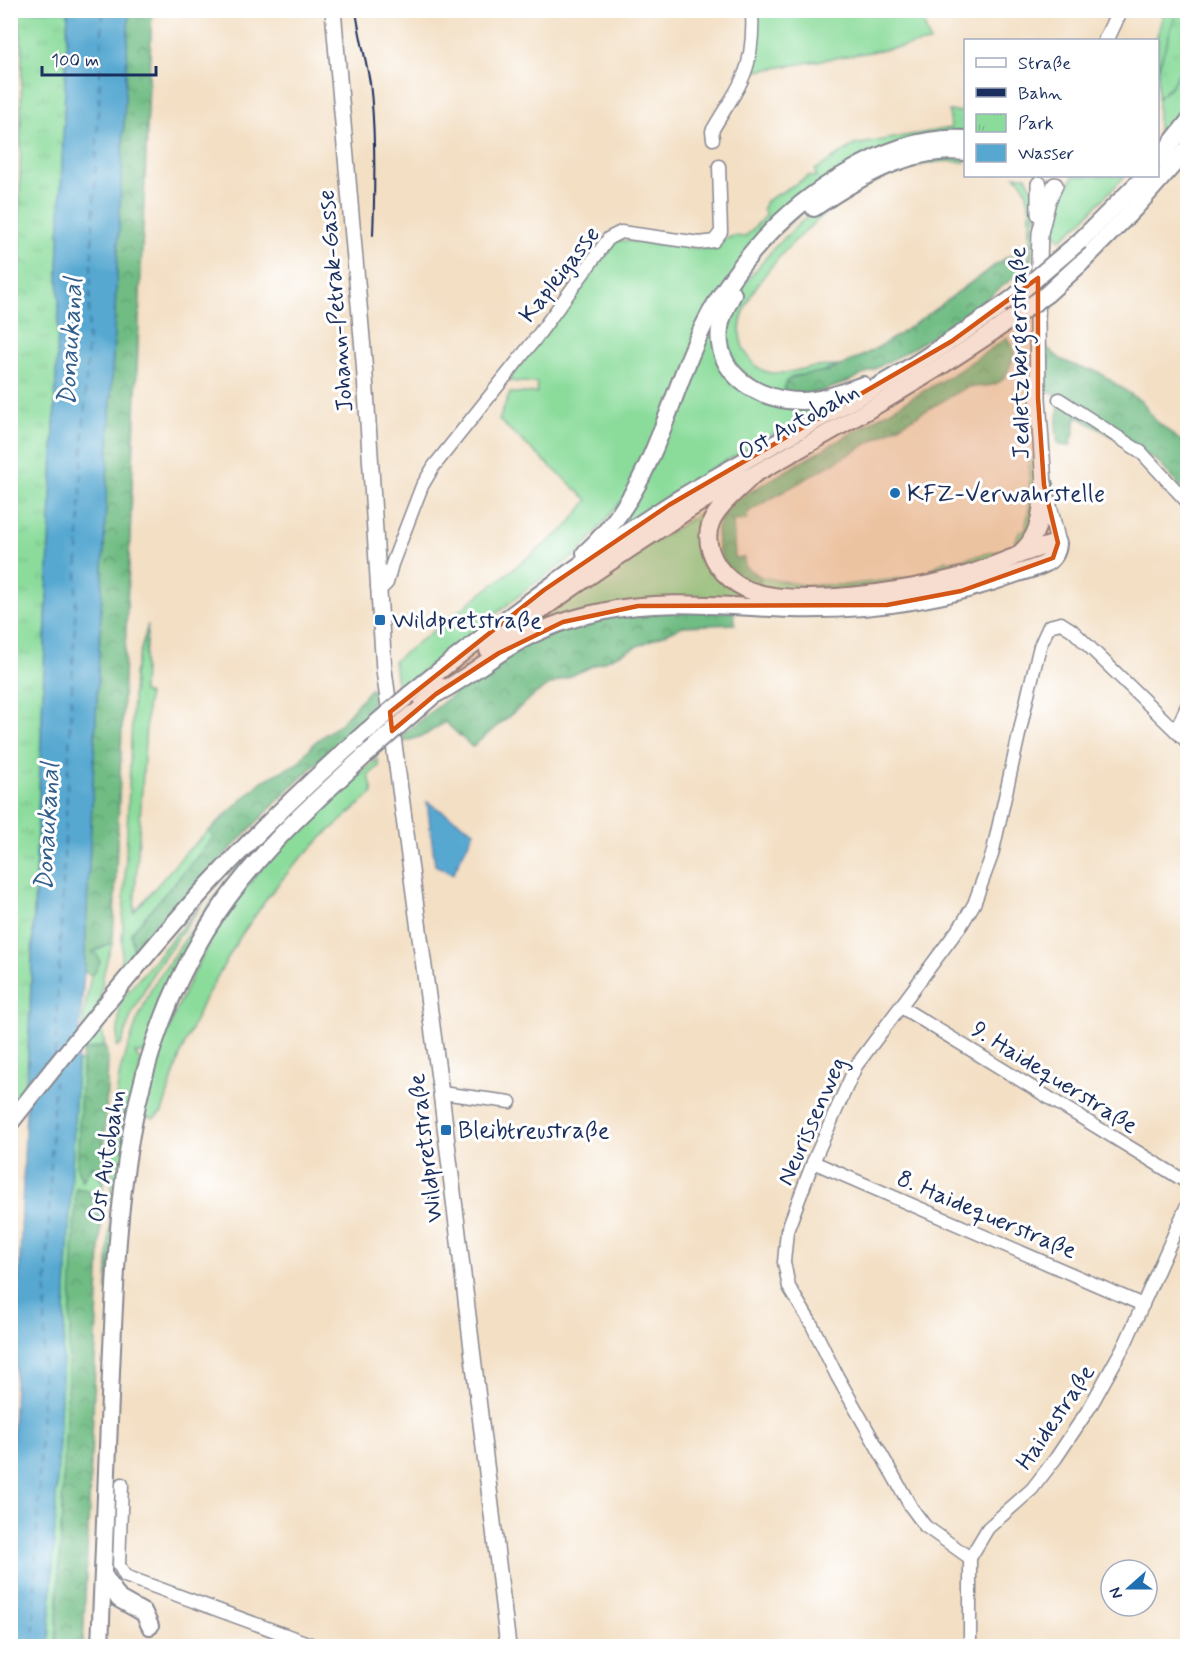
<svg xmlns="http://www.w3.org/2000/svg" width="1198" height="1657" font-family="Mynerve,sans-serif">
<style>
.green{fill:#8bdc9b;stroke:#53867c;stroke-width:1.5}
.forest{fill:url(#forest-crowns);stroke:#467670;stroke-width:1.5}
.park{fill:url(#park-tufts);stroke:#53867c;stroke-width:1.5}
.water{fill:#57a8d1;stroke:#396c98;stroke-width:1.5}
.lines{fill:none;stroke-linecap:round;stroke-linejoin:round}
.ferry{stroke:#335f8c;stroke-width:1.5;stroke-dasharray:8 6;stroke-linecap:butt}
.minor-casing{stroke:#878791;stroke-width:15}
.major-casing{stroke:#878791;stroke-width:18}
.highway-casing{stroke:#878791;stroke-width:20}
.minor{stroke:#fff;stroke-width:12}
.major{stroke:#fff;stroke-width:15}
.highway{stroke:#fff;stroke-width:16}
.rail{stroke:#1b2f5e;stroke-width:2}
.highway-bridge-casing{stroke:#878791;stroke-width:20;stroke-linecap:butt}
.highway-bridge{stroke:#fff;stroke-width:16}
.marked{fill:#d45514;fill-opacity:0.2;stroke:#d45514;stroke-width:4.5;stroke-linejoin:round}
.poi-dot{fill:#1f6fb2;stroke:#fff;stroke-width:2}
.labels{text-anchor:middle;stroke-width:6;stroke-linejoin:round;paint-order:stroke}
.street-label{font-size:24px;fill:#1b2f5e;stroke:#fff}
.poi-label{font-size:24px;fill:#1b2f5e;stroke:#fff;text-anchor:start}
.water-label{font-size:26px;font-style:italic;fill:#335f8c;stroke:#fff}
</style>
<defs>
<pattern id="forest-crowns" width="20" height="18" patternUnits="userSpaceOnUse" patternTransform="scale(1.5)"><rect width="20" height="18" fill="#70bc83"/><path d="M2 6a3 3 0 1 1 6 0M12 15a3 3 0 1 1 6 0" fill="none" stroke="#5b996e"/></pattern>
<pattern id="park-tufts" width="24" height="20" patternUnits="userSpaceOnUse" patternTransform="scale(1.5)"><rect width="24" height="20" fill="#8bdc9b"/><path d="M3 7l-1-3M5 7V3M7 7l1-3M15 17l-1-3M17 17v-4M19 17l1-3" fill="none" stroke="#77bd88"/></pattern>
</defs>
<rect width="100%" height="100%" fill="#fff"/>
<filter id="ink" filterUnits="userSpaceOnUse"><feTurbulence type="fractalNoise" baseFrequency=".0167" numOctaves="2"/><feDisplacementMap in="SourceGraphic" scale="12" xChannelSelector="R" yChannelSelector="G"/><feConvolveMatrix kernelMatrix="1 2 1 2 8 2 1 2 1" color-interpolation-filters="sRGB"/></filter>
<filter id="wash" filterUnits="userSpaceOnUse"><feTurbulence type="fractalNoise" baseFrequency=".008" numOctaves="4" result="noise"/><feDisplacementMap in="SourceGraphic" scale="24" xChannelSelector="R" yChannelSelector="G"/><feGaussianBlur stdDeviation="1.35" result="paint"/><feColorMatrix in="noise" values="0 0 0 0 0 0 0 0 0 0 0 0 0 0 0 0 0 1.4 0 .05"/><feComposite in="paint" operator="in"/></filter>
<g filter="url(#wash)">
<rect width="100%" height="100%" fill="#f3dfc4"/>
<!-- green -->
<g class="green">
<polygon points="754,11 920,11 930,42 751,72"/>
<polygon points="1164,11 1177,11 1158,70 1158,40 1156,40"/>
<polygon points="1187,58 1187,100 1158,138 1158,98 1171,86"/>
<polygon points="949,111 965,112 965,131 928,135 904,141 749,250 636,483 579,553 534,584 398,690 394,661 566,528 588,500 499,420 510,393 537,393 537,383 508,381 618,240 704,249 733,236 745,237 766,215 763,209 766,201 809,176 816,177 815,170 854,145 951,128"/>
<path d="M939,142H965V148C940,146 913,152 889,161C826,184 672,297 730,375C743,392 764,401 785,404C796,405 806,405 817,403C824,401 832,398 838,398L719,465L612,532C616,522 624,514 630,506C639,491 646,477 653,461C672,415 687,366 710,321C754,235 841,156 939,142Z"/>
<path d="M965,155V162C926,157 882,176 849,196C813,219 711,308 748,356C752,362 757,368 764,371C780,377 794,370 809,368C820,366 830,366 841,366L813,374L792,376L788,394L763,389L734,364L725,332L730,309L746,282L774,248L802,221L833,199L900,165Z"/>
<path d="M1015,176H1026L1036,198L1031,264L1028,265C1029,242 1037,190 1015,176Z"/>
<path d="M1073,176H1125L1081,222L1060,240L1052,229C1052,219 1051,208 1056,200C1061,190 1070,187 1073,176Z"/>
<polygon points="1035,457 1039,501 1037,520 1013,554 897,586 792,592 758,587 761,577 803,585 847,585 913,577 927,572 946,560 949,562 1008,549 1015,543 1020,530 1025,531 1030,504 1029,458"/>
<path d="M711,506L714,507C704,530 704,551 719,571C759,624 923,592 979,575C1002,567 1025,557 1048,549H1051L1053,552L1051,555C1028,564 1006,574 982,581C938,594 890,602 843,604C734,608 626,583 524,635L522,634L611,569Z"/>
<polygon points="148,624 144,665 143,692 148,695 134,912 186,852 209,831 214,838 131,933 134,953 121,968 134,674"/>
<path d="M377,759L379,766L369,775L373,793L328,832L295,864L270,894L240,937L204,1000L180,1055L162,1112L154,1118L142,1116C145,1090 156,1063 165,1038C191,969 231,897 283,845C312,814 346,787 377,759Z"/>
<polygon points="347,762 258,850 144,1053 135,1053 138,1058 141,1060 107,1291 115,1105 120,1071 137,1021 152,987 234,869 301,801 341,764"/>
<polygon points="208,896 153,973 131,1016 121,1045 117,1047 120,1001"/>
<path d="M113,942C100,975 97,1011 105,1046L83,1051V1017L91,975L95,972L93,952Z"/>
<polygon points="83,1060 77,1168 83,1180 92,1165 103,1183 101,1225 96,1203 77,1188 56,1646 49,1646 77,1063"/>
</g>
<!-- forest -->
<g class="forest">
<polygon points="129,11 152,11 113,942 93,952 97,955 100,962 95,972 91,975 84,972"/>
<path d="M1009,256L1019,258L1023,265L1022,271C1001,287 981,304 959,319C932,337 812,414 784,390C785,387 785,384 787,381C791,374 821,373 830,370C897,346 950,294 1009,256Z"/>
<path d="M1007,338L1015,351C1005,385 1001,386 967,387L751,510L747,514V520L733,521L735,558H744L745,566L761,577L758,587L736,577L723,561L718,548L717,529L721,517L734,501L955,373Z"/>
<polygon points="1047,348 1062,360 1081,368 1097,371 1142,402 1155,420 1187,446 1187,493 1156,460 1076,416 1074,432 1070,446 1058,445 1056,427 1060,397 1047,390"/>
<polygon points="652,610 734,612 735,624 683,626 550,685 538,692 472,747 445,722 425,735 404,742 403,734 466,684 529,641 579,622"/>
<polygon points="370,689 375,690 369,716 291,787 178,903 134,953 131,933 213,838 209,831 262,781 298,763 315,742 341,723"/>
<polygon points="105,1046 108,1059 103,1183 92,1165 82,1181 77,1168 83,1051"/>
<polygon points="76,1188 87,1190 96,1203 101,1225 83,1646 56,1646"/>
</g>
<!-- park -->
<g class="park">
<polygon points="1177,10 1187,11 1187,58 1171,86 1158,98 1158,70"/>
<polygon points="18,11 68,11 58,270 59,306 27,1075 21,1094 11,1107 10,267 22,261 19,257 22,47"/>
</g>
<!-- water -->
<g class="water">
<polygon points="68,11 129,11 84,972 77,1063 49,1646 11,1646 11,1477 59,306 58,270"/>
<polygon points="427,802 474,831 453,874 435,865"/>
</g>
<g class="lines">
<!-- ferry -->
<g class="ferry">
<polyline points="55,1055 103,10"/>
<polyline points="33,1646 54,1081"/>
</g>
</g>
</g>
<g filter="url(#ink)">
<g class="lines">
<!-- minor casing -->
<g class="minor-casing">
<g id="minor">
<path d="M713,139L712,131C724,109 742,87 748,63C752,46 753,28 752,10"/>
<polyline points="1059,399 1141,452 1188,503"/>
<polyline points="377,587 383,587 387,583 392,564 422,486 434,466 536,338 609,238 621,232 700,243 714,241 721,232 719,166"/>
<polyline points="1176,730 1188,704"/>
<polyline points="901,1007 1188,1183"/>
<polyline points="441,1093 510,1102"/>
<polyline points="813,1162 1143,1305"/>
<polyline points="122,1484 119,1565 125,1576 316,1646"/>
<polyline points="970,1558 925,1526 911,1507 837,1376 812,1325 789,1287 784,1262 787,1231 813,1162 856,1066 962,924 974,904 992,855 1029,690 1040,646 1049,626 1061,623 1072,630 1188,743"/>
<polyline points="970,1646 970,1558 988,1528 1032,1489 1056,1458 1090,1407 1126,1342 1188,1203"/>
</g>
</g>
<!-- major casing -->
<g class="major-casing">
<g id="major">
<polyline points="333,10 364,361 384,670 441,1093 508,1646"/>
<polyline points="1106,40 1120,10"/>
<polyline points="1039,184 1039,214"/>
<polyline points="1055,185 1048,201 1040,233 1037,321 1038,398 1044,485 1058,543"/>
</g>
</g>
<!-- highway casing -->
<g class="highway-casing">
<g id="highway">
<polyline points="1158,160 1188,122"/>
<path d="M814,208C858,178 910,146 966,152"/>
<polyline points="1080,241 1145,176"/>
<polyline points="1080,264 1136,207 1188,148"/>
<path d="M733,294C728,304 721,316 720,328C714,375 760,401 801,401C822,401 843,392 863,385"/>
<path d="M585,553C646,497 661,427 691,354C720,281 776,213 845,174C882,152 922,136 966,139"/>
<path d="M1018,555C1041,536 1041,512 1044,485"/>
<path d="M488,650C541,608 597,570 654,533C685,512 718,489 753,475C841,426 928,378 1010,320"/>
<path d="M436,694C458,683 477,668 497,655C528,634 565,619 601,612C663,598 729,607 791,609C869,611 946,600 1018,573C1036,567 1057,565 1058,543C1024,550 992,568 959,577C908,591 794,609 746,589C735,584 725,576 718,566C690,522 728,502 753,475"/>
<path d="M409,695C493,628 578,563 669,505C745,458 825,418 902,372C940,349 976,324 1012,299"/>
<polyline points="412,714 443,687"/>
<path d="M10,1123C71,1046 132,970 197,897C250,839 308,783 367,731"/>
<polyline points="103,1574 119,1599 144,1613 150,1626"/>
<path d="M100,1646C103,1555 107,1464 111,1372C118,1214 121,1072 205,932C248,861 309,806 370,751"/>
</g>
</g>
<!-- minor -->
<use href="#minor" class="minor"/>
<!-- major -->
<use href="#major" class="major"/>
<!-- highway -->
<use href="#highway" class="highway"/>
<!-- rail -->
<path class="rail" d="M356,10C359,35 366,59 370,83C376,133 375,185 373,235"/>
<!-- highway-bridge casing -->
<g class="highway-bridge-casing">
<g id="highway-bridge">
<polyline points="1012,299 1080,241"/>
<polyline points="1010,320 1047,294 1080,264"/>
<polyline points="367,731 409,695"/>
<polyline points="370,751 412,714"/>
</g>
</g>
<!-- highway-bridge -->
<use href="#highway-bridge" class="highway-bridge"/>
</g>
</g>
<!-- marked area -->
<path class="marked" d="M1038,278V398L1044,485L1058,543L1053,558L961,591L887,605L638,606L563,622L499,653L436,694L392,731L390,712L544,590L669,505L952,341Z"/>
<!-- markers -->
<g class="poi-dot">
<circle cx="895" cy="493" r="6"/>
<rect x="374" y="614" width="12" height="12" rx="3"/>
<rect x="440" y="1124" width="12" height="12" rx="3"/>
</g>
<g class="labels">
<!-- street labels -->
<g class="street-label">
<text transform="translate(559 274) rotate(-52)" y="8">Kapleigasse</text>
<text transform="translate(335 301) rotate(-95)" y="8">Johann-Petrak-Gasse</text>
<text transform="translate(1019 353) rotate(-91)" y="8">Jedletzbergerstraße</text>
<text transform="translate(798 421) rotate(-29)" y="8">Ost Autobahn</text>
<text transform="translate(1055 1077) rotate(32)" y="8">9. Haidequerstraße</text>
<text transform="translate(811 1121) rotate(-66)" y="8">Neurissenweg</text>
<text transform="translate(425 1148) rotate(-97)" y="8">Wildpretstraße</text>
<text transform="translate(106 1156) rotate(-81)" y="8">Ost Autobahn</text>
<text transform="translate(987 1214) rotate(23)" y="8">8. Haidequerstraße</text>
<text transform="translate(1055 1417) rotate(-56)" y="8">Haidestraße</text>
</g>
<!-- poi labels -->
<g class="poi-label">
<text x="907" y="501">KFZ-Verwahrstelle</text>
<text x="392" y="628">Wildpretstraße</text>
<text x="458" y="1138">Bleibtreustraße</text>
</g>
<!-- water labels -->
<g class="water-label">
<text transform="translate(69 342) rotate(-87)" y="9">Donaukanal</text>
<text transform="translate(46 827) rotate(-87)" y="9">Donaukanal</text>
</g>
</g>
<!-- margin -->
<rect width="1198" height="1657" fill="none" stroke="#fff" stroke-width="36"/>
<!-- legend -->
<rect x="964" y="39" width="195" height="138" fill="#ffffff" stroke="#a4acbf" stroke-width="1.5"/>
<rect x="976" y="58" width="30" height="9" fill="#ffffff" stroke="#a4acbf" stroke-width="1.5"/>
<text x="1018" y="69" font-size="18" fill="#1b2f5e">Straße</text>
<rect x="976" y="88" width="30" height="9" fill="#1b2f5e" stroke="#a4acbf" stroke-width="1.5"/>
<text x="1018" y="99" font-size="18" fill="#1b2f5e">Bahn</text>
<rect x="976" y="114" width="30" height="18" fill="url(#park-tufts)" stroke="#a4acbf" stroke-width="1.5"/>
<text x="1018" y="129" font-size="18" fill="#1b2f5e">Park</text>
<rect x="976" y="144" width="30" height="18" fill="#57a8d1" stroke="#a4acbf" stroke-width="1.5"/>
<text x="1018" y="159" font-size="18" fill="#1b2f5e">Wasser</text>
<!-- north arrow -->
<g transform="translate(1129 1588) rotate(249)"><circle r="28" fill="#ffffff" stroke="#a4acbf" stroke-width="1.5"/>
<path d="M0-4.5L10 22L0 15L-10 22Z" fill="#1f6fb2"/>
<text y="-9" font-size="16" font-weight="bold" text-anchor="middle" fill="#1b2f5e">N</text>
</g>
<!-- scale -->
<path d="M42 66v9h114v-9" fill="none" stroke="#1b2f5e" stroke-width="3"/>
<text x="51" y="66" font-size="18" fill="#1b2f5e" stroke="#ffffff" stroke-width="4.5" paint-order="stroke">100 m</text>
</svg>
